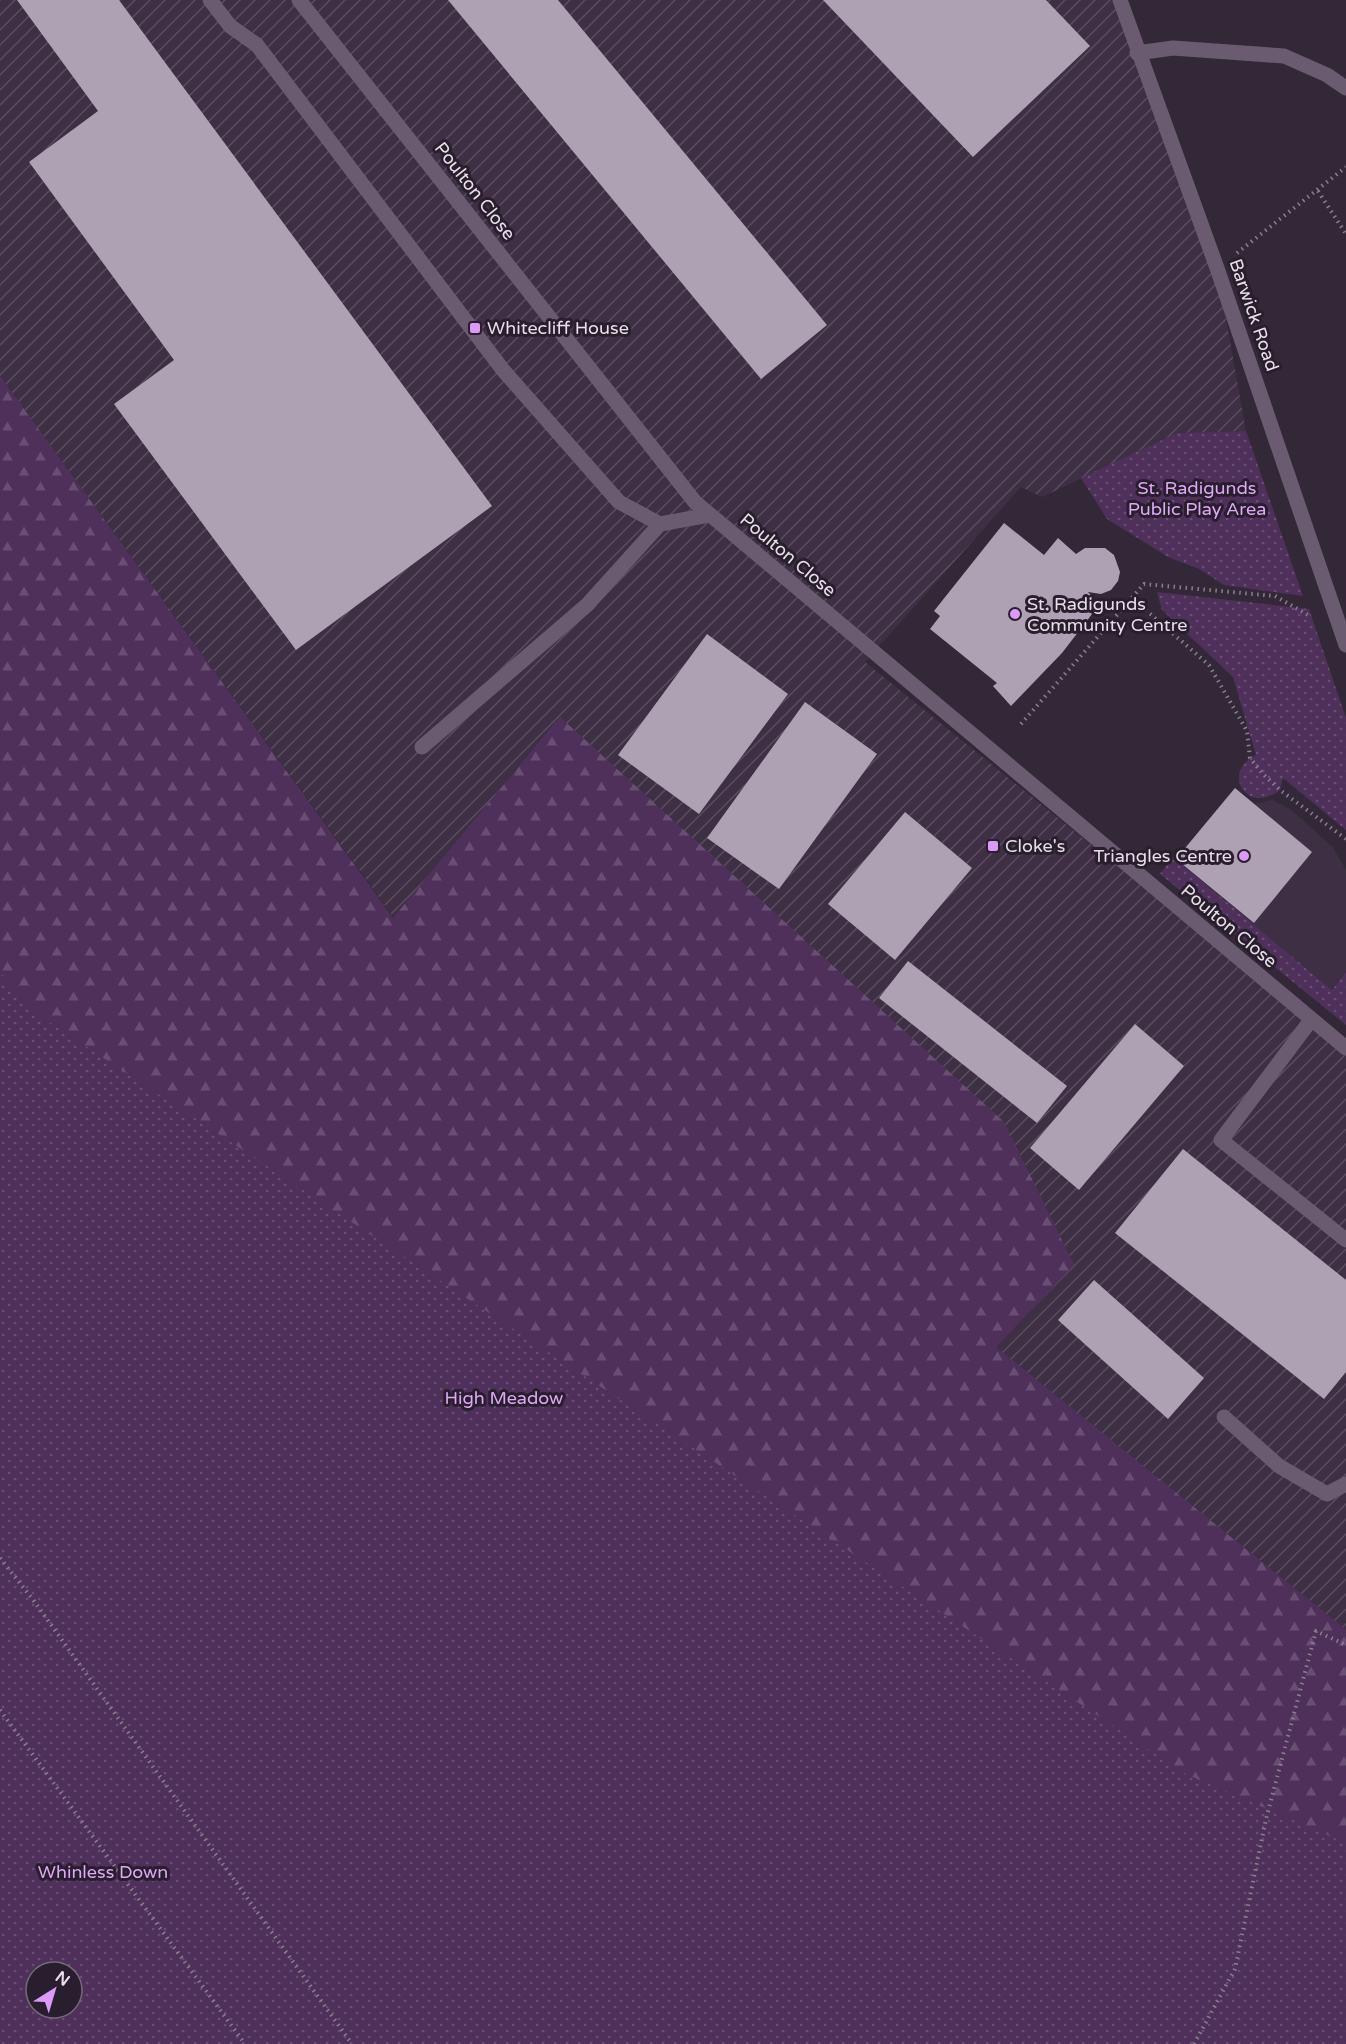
<svg xmlns="http://www.w3.org/2000/svg" width="1346" height="2044" font-family="'Varela Round',sans-serif">
<style>
.built{fill:#3e2f44}
.industrial{fill:url(#industrial-furrows)}
.grass{fill:url(#grass-dots);fill-rule:evenodd}
.forest{fill:url(#forest-firs)}
.building{fill:#aea1b4}
.lines{fill:none;stroke-linecap:round;stroke-linejoin:round}
.path{stroke:#89808d;stroke-width:4;stroke-dasharray:1.5 4.5;stroke-linecap:butt}
.minor{stroke:#6a5b71;stroke-width:15}
.poi-dot{fill:#da9af6;stroke:#291e2d;stroke-width:2}
.labels{text-anchor:middle;stroke-width:6;stroke-linejoin:round;paint-order:stroke}
.street-label{font-size:18px;fill:#e6dfe9;stroke:#291e2d}
.poi-label{font-size:18px;fill:#e6dfe9;stroke:#291e2d;text-anchor:start}
.park-label{font-size:18px;fill:#dea8f5;stroke:#291e2d}
</style>
<defs>
<pattern id="industrial-furrows" width="10" height="10" patternUnits="userSpaceOnUse" patternTransform="scale(1.5)"><rect width="10" height="10" fill="#3e2f44"/><path d="M-1 1l2-2M0 10L10 0M9 11l2-2" fill="none" stroke="#5a4d5f"/></pattern>
<pattern id="grass-dots" width="8" height="8" patternUnits="userSpaceOnUse" patternTransform="scale(1.5)"><rect width="8" height="8" fill="#4e305b"/><path d="M2 2h.1M6 6h.1" fill="none" stroke="#684e73" stroke-width="1.8" stroke-linecap="round"/></pattern>
<pattern id="forest-firs" width="22" height="20" patternUnits="userSpaceOnUse" patternTransform="scale(1.5)"><rect width="22" height="20" fill="#4e305b"/><path d="M5 1l3.5 6h-7zM16 11l3.5 6h-7z" fill="#684e73"/></pattern>
</defs>
<rect width="100%" height="100%" fill="#332837"/>
<!-- built -->
<polygon class="built" points="1235,788 1254,804 1272,800 1290,809 1333,847 1346,870 1346,972 1332,990 1176,859"/>
<!-- industrial -->
<polygon class="industrial" points="0,0 1120,0 1217,268 1246,431 1177,433 1042,497 1021,487 865,662 1346,1051 1346,1630 995,1347 1073,1265 560,717 394,918 0,376"/>
<!-- grass -->
<g class="grass">
<path d="M0,376L393,918L560,717L1004,1122L1074,1265L996,1347L1346,1630V2044H0ZM36,1972H72V2008H36Z"/>
<polygon points="1246,431 1303,596 1224,585 1199,569 1168,557 1107,519 1081,478 1177,433"/>
<path d="M1157,592L1309,609L1346,718V830L1283,778L1280,790C1247,816 1220,772 1256,755L1233,677L1162,610Z"/>
<polygon points="1173,857 1332,990 1346,972 1346,1025 1160,874"/>
</g>
<!-- forest -->
<polygon class="forest" points="0,376 393,918 560,717 1004,1122 1074,1265 996,1347 1346,1630 1346,1843 1186,1774 37,1014 0,972"/>
<!-- building -->
<g class="building">
<polygon points="17,0 119,0 492,506 296,650 114,404 174,360 29,162 98,111"/>
<polygon points="448,0 558,0 827,325 761,379"/>
<polygon points="823,0 1046,0 1090,46 973,157"/>
<polygon points="1004,523 1044,555 1058,538 1076,554 1085,548 1105,548 1114,555 1120,572 1118,581 1111,590 1101,594 1088,592 1099,605 1062,653 1011,706 993,686 997,683 930,629 940,616 934,611"/>
<polygon points="707,634 788,694 699,814 618,755"/>
<polygon points="805,702 877,754 779,889 707,838"/>
<polygon points="1235,788 1312,852 1254,923 1176,859"/>
<polygon points="905,812 972,868 895,960 828,904"/>
<polygon points="908,961 1067,1086 1037,1123 879,998"/>
<polygon points="1135,1024 1184,1066 1079,1190 1030,1148"/>
<polygon points="1183,1149 1346,1280 1346,1372 1324,1399 1115,1233"/>
<polygon points="1094,1280 1204,1378 1168,1419 1058,1320"/>
</g>
<g class="lines">
<!-- path -->
<g class="path">
<polyline points="1318,191 1346,234"/>
<polyline points="1237,253 1346,167"/>
<polyline points="1132,598 1209,665 1247,731 1250,758 1263,774 1280,790 1346,839"/>
<polyline points="1021,724 1144,584 1275,596 1310,616"/>
<polyline points="0,1558 34,1601 352,2044"/>
<polyline points="0,1710 245,2044"/>
<polyline points="1194,2044 1235,1969 1266,1819 1316,1631 1346,1645"/>
</g>
<!-- minor -->
<g class="minor">
<polyline points="210,0 230,26 257,45 503,370 619,502 660,524 709,515"/>
<polyline points="299,0 695,502 1346,1048"/>
<polyline points="1120,0 1217,268 1346,645"/>
<polyline points="1137,53 1173,48 1284,56 1327,75 1346,88"/>
<polyline points="422,747 587,605 660,524"/>
<polyline points="1311,1020 1221,1140 1346,1240"/>
<polyline points="1224,1417 1279,1466 1327,1494 1346,1484"/>
</g>
</g>
<!-- markers -->
<g class="poi-dot">
<rect x="469" y="322" width="12" height="12" rx="3"/>
<circle cx="1015" cy="614" r="6"/>
<rect x="987" y="840" width="12" height="12" rx="3"/>
<circle cx="1244" cy="856" r="6"/>
</g>
<g class="labels">
<!-- street labels -->
<g class="street-label">
<text transform="translate(475 191) rotate(52)" y="6">Poulton Close</text>
<text transform="translate(1254 315) rotate(71)" y="6">Barwick Road</text>
<text transform="translate(788 555) rotate(40)" y="6">Poulton Close</text>
<text transform="translate(1229 926) rotate(40)" y="6">Poulton Close</text>
</g>
<!-- poi labels -->
<g class="poi-label">
<text x="487" y="334">Whitecliff House</text>
<text x="1027" y="610">St. Radigunds<tspan x="1027" dy="21">Community Centre</tspan></text>
<text x="1005" y="852">Cloke's</text>
<text x="1232" y="862" text-anchor="end">Triangles Centre</text>
</g>
<!-- park labels -->
<g class="park-label">
<text x="1197" y="494">St. Radigunds<tspan x="1197" dy="21">Public Play Area</tspan></text>
<text x="504" y="1404">High Meadow</text>
<text x="103" y="1878">Whinless Down</text>
</g>
</g>
<!-- north arrow -->
<g transform="translate(54 1990) rotate(37)"><circle r="28" fill="#291e2d" stroke="#756b78" stroke-width="1.5"/>
<path d="M0-4.5L10 22L0 15L-10 22Z" fill="#da9af6"/>
<text y="-9" font-size="16" font-weight="bold" text-anchor="middle" fill="#e6dfe9">N</text>
</g>
</svg>
